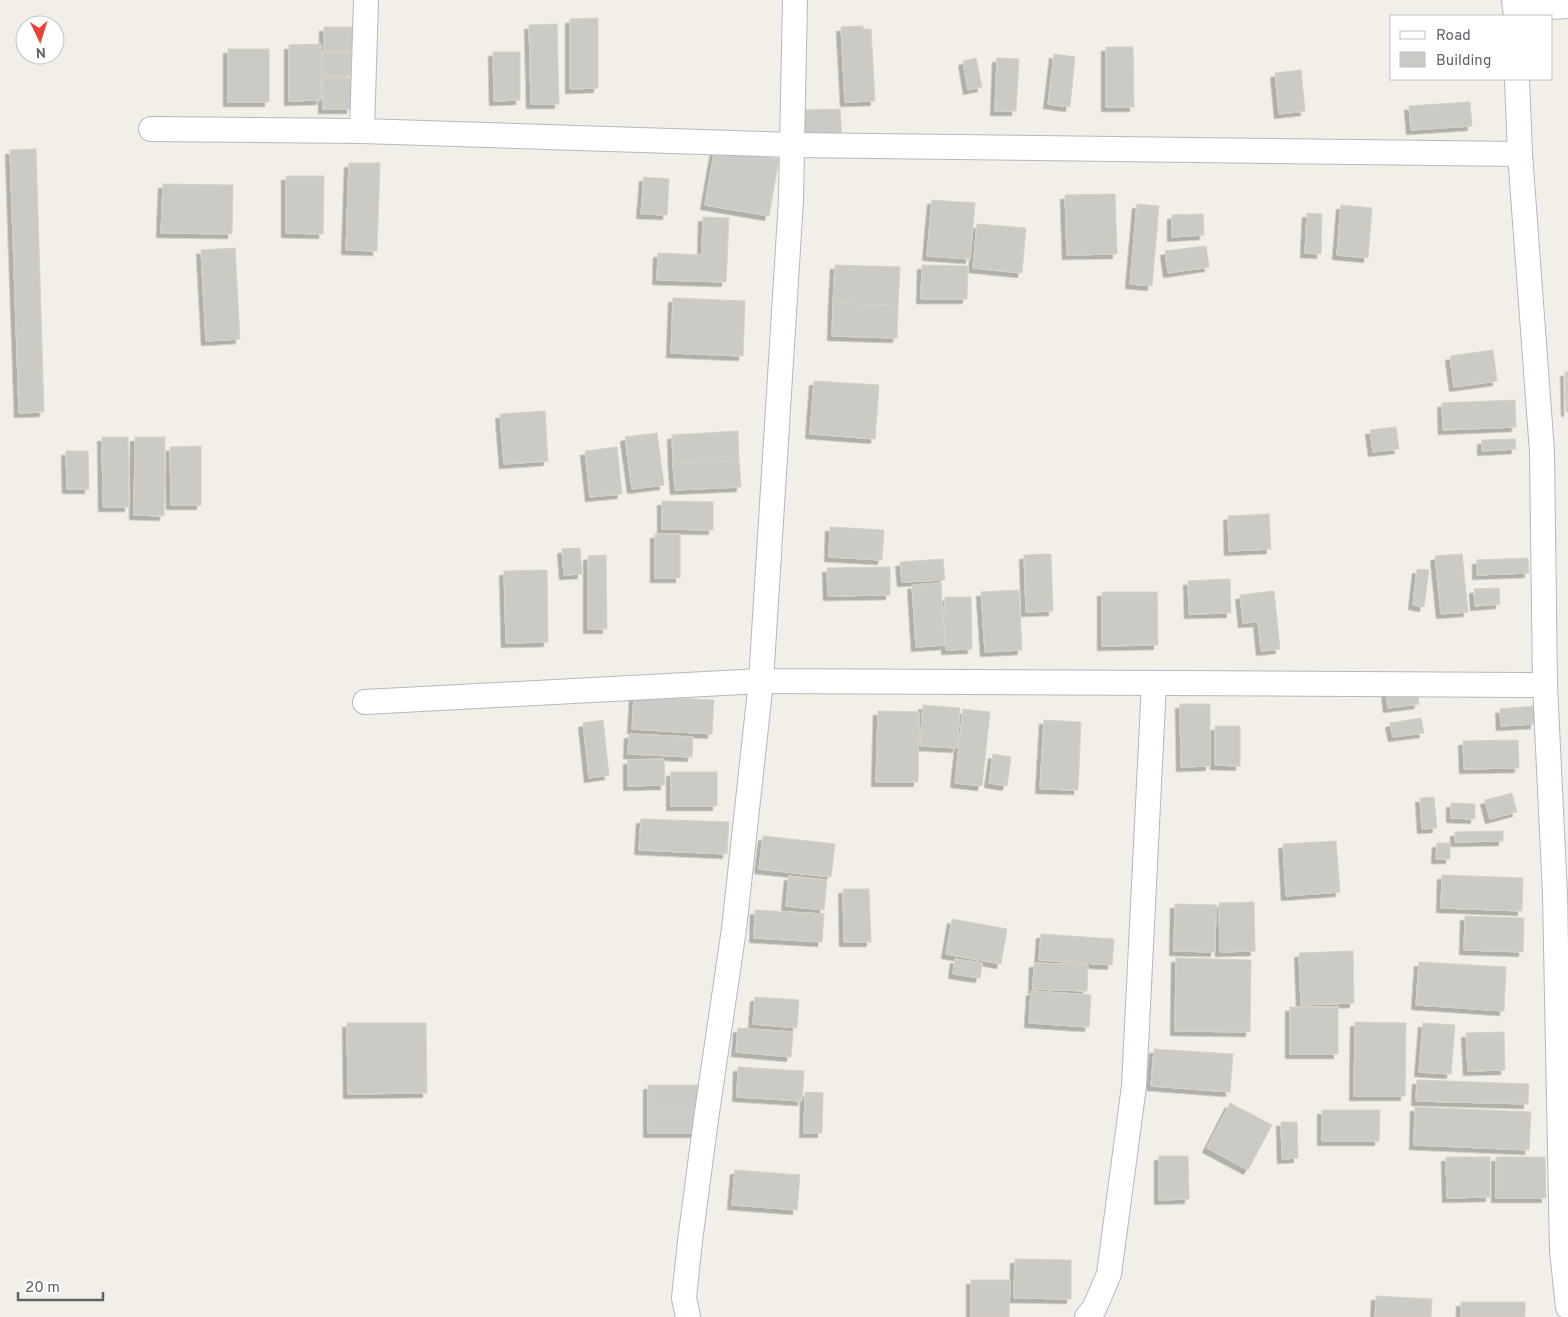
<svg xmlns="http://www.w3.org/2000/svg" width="1568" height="1317" font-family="Overpass,sans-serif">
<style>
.building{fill:#cccac5;stroke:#d6d1c6;filter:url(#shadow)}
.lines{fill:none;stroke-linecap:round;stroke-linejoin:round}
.minor-casing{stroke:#b5b8bc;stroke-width:26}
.minor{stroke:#fff;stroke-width:24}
</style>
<defs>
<filter id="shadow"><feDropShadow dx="-4.5" dy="4.5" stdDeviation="0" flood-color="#0004"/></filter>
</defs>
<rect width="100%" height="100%" fill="#f1efe8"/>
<!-- building -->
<g class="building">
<polygon points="598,18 598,88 570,89 570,19"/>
<polygon points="557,24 559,104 531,104 529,25"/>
<polygon points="863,26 863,29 871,29 875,101 845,102 841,27"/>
<rect x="324" y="27" width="30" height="24"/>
<polygon points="321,44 321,100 289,101 289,45"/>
<polygon points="1106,47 1133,47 1134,107 1106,107"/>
<rect x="228" y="49" width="41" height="53"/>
<rect x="323" y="52" width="28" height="24"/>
<polygon points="493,52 520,52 520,100 494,101"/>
<polygon points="1054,54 1075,57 1070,107 1048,104"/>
<polygon points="976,58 982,87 968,90 963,61"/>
<polygon points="997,58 1019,59 1016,111 995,111"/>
<polygon points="1301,70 1305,111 1279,114 1275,73"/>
<rect x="323" y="78" width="28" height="31"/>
<polygon points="1470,102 1472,126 1411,130 1409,106"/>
<polygon points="840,109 842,141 805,143 804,110"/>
<polygon points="715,148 779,159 769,216 705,205"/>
<polygon points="36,149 44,412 19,413 10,150"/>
<polygon points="349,163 380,163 377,251 346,250"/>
<polygon points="286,176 324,176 323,234 286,233"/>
<polygon points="644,177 669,179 667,215 641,214"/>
<polygon points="163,184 233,185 232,234 161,233"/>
<polygon points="1115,194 1117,254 1067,255 1065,195"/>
<polygon points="932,200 975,203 970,259 927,256"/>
<polygon points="1137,204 1159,206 1152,286 1130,284"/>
<polygon points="1341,205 1372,208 1368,258 1337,255"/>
<polygon points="1307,213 1322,214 1321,254 1305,253"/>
<polygon points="1203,214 1204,235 1172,237 1172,215"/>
<polygon points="703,217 729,218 726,282 657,280 658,253 702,255"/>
<polygon points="977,224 1026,228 1022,273 973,268"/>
<polygon points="1206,246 1209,267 1168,273 1165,251"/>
<polygon points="235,248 240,339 206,341 201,250"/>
<polygon points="835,265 900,267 898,306 833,303"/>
<polygon points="922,265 968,266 967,299 921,299"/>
<polygon points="673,298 745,301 743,356 671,353"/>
<polygon points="833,303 898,306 897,338 832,336"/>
<polygon points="1493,350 1497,381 1454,387 1450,356"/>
<polygon points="1565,372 1568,372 1568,412 1566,412"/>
<polygon points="814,381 879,385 875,439 810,434"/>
<polygon points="1515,400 1516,427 1443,430 1442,403"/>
<polygon points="545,411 548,461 504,464 500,414"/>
<polygon points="1396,427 1399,449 1373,452 1370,430"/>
<polygon points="738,431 739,460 673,464 672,435"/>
<polygon points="657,433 664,485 632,489 625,437"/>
<polygon points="102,437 128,437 129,507 103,507"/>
<polygon points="135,437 165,437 164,516 134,515"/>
<polygon points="1515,439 1516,449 1482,451 1482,440"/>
<polygon points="201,446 201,505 171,505 170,447"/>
<polygon points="617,447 622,494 590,497 585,451"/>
<polygon points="66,451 88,451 89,489 67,489"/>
<polygon points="739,460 741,487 675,490 673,464"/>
<polygon points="662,501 713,502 713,530 662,529"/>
<polygon points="1269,514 1271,549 1229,551 1228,516"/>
<polygon points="830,527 884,530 882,560 829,557"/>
<rect x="655" y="534" width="25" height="44"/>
<polygon points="580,548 582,574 564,575 562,549"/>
<polygon points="1051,554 1053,611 1026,612 1024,555"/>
<polygon points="1462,554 1468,612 1441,614 1435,556"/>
<polygon points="606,555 607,629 588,629 588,556"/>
<polygon points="1528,558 1529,573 1477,575 1477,560"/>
<polygon points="943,559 945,580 902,582 900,562"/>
<polygon points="890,567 890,595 828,596 827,568"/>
<polygon points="1417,569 1429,570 1424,607 1413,605"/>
<polygon points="547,570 548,642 506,643 504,571"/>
<polygon points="1230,579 1231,613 1189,614 1188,581"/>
<polygon points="941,583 945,645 916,647 912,585"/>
<polygon points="1499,588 1500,604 1475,606 1474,589"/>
<polygon points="1019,590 1022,650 985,652 981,592"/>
<polygon points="1274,591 1280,649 1261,651 1258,622 1243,623 1240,595"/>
<polygon points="1102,592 1157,592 1158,645 1102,646"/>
<polygon points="945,597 971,597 972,649 946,650"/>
<polygon points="1417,686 1419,704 1388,708 1386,691"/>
<polygon points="634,696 714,700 712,734 632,729"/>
<polygon points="1180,704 1210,704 1210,766 1181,767"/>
<polygon points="923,705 960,708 957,748 920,746"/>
<polygon points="1534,706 1535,724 1501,726 1500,709"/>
<polygon points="963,709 990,712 982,786 955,783"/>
<polygon points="878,711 919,712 918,782 876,782"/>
<polygon points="1421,718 1424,733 1393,737 1390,723"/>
<polygon points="603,720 609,775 589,778 583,723"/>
<polygon points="1044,720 1081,722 1078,790 1040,789"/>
<polygon points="1215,726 1240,726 1240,766 1215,765"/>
<polygon points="629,734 693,737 692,757 628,754"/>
<polygon points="1518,740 1519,768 1464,769 1463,741"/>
<polygon points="993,754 1011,757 1007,786 989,783"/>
<polygon points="664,759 665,785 628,786 628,760"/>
<rect x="671" y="772" width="46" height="34"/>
<polygon points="1512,793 1517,812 1490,819 1485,800"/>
<polygon points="1434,797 1437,828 1422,829 1420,798"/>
<polygon points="1451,803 1475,804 1475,819 1451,818"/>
<polygon points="641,819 729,822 727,854 639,850"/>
<polygon points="1503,831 1503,841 1455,842 1455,832"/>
<polygon points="763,836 835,844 831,877 759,869"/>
<polygon points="1336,841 1340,892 1286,896 1283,844"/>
<polygon points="1437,843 1450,843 1450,859 1436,859"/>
<polygon points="1442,875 1523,878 1522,911 1441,908"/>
<polygon points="789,876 827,880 824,910 786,906"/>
<polygon points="843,889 869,889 871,942 844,942"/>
<polygon points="1254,902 1255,951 1220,952 1219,903"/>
<polygon points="1175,904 1216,905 1215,952 1174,951"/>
<polygon points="755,910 824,914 822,942 754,938"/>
<polygon points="1465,916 1524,918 1523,952 1464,950"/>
<polygon points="952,919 1007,929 1001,964 946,954"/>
<polygon points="1041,934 1114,939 1112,965 1039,960"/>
<polygon points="1353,951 1354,1003 1301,1005 1299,953"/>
<polygon points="1176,958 1251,960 1250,1032 1175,1031"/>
<polygon points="955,959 982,963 980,978 953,974"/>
<polygon points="1419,962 1506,967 1504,1011 1416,1005"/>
<polygon points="1034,963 1088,965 1087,991 1033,989"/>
<polygon points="1031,991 1091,995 1089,1027 1029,1023"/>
<polygon points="755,997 799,1000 797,1028 753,1024"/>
<rect x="1290" y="1007" width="48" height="47"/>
<polygon points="1355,1022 1406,1023 1405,1096 1354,1096"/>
<polygon points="347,1023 426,1023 427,1093 348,1094"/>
<polygon points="1423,1023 1455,1025 1451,1074 1419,1072"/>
<polygon points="738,1028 793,1032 791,1057 736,1052"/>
<polygon points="1504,1032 1505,1070 1468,1071 1466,1033"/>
<polygon points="1154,1049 1233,1054 1230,1092 1151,1086"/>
<polygon points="738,1067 804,1071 802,1101 737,1097"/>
<polygon points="1417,1080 1529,1084 1528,1104 1416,1101"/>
<polygon points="648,1085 701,1085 700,1112 648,1112"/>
<polygon points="805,1092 823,1093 822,1133 804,1133"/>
<polygon points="1230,1103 1272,1125 1248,1170 1207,1148"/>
<polygon points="1415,1107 1531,1112 1529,1150 1414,1145"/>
<polygon points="1322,1110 1380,1110 1379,1141 1322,1141"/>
<polygon points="648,1112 700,1112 701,1133 648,1133"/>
<polygon points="1281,1122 1297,1122 1298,1158 1282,1159"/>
<polygon points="1159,1156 1188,1156 1189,1199 1159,1200"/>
<polygon points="1446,1157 1490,1157 1490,1197 1447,1198"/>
<polygon points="1496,1157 1545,1157 1546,1198 1496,1198"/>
<polygon points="735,1170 800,1175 797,1210 732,1205"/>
<polygon points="1015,1259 1071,1260 1071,1299 1014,1298"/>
<polygon points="971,1280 1010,1280 1009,1317 971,1317"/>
<polygon points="1376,1296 1432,1299 1431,1317 1375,1317"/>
<rect x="1461" y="1302" width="64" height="15"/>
</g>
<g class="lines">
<!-- minor casing -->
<g class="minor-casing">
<g id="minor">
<polyline points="366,0 362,131 792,145 795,0"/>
<polyline points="1514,0 1515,9 1568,6"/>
<polyline points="1517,79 1520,154 1542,452 1545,685 1555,894 1562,1251 1568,1307"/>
<polyline points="151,129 362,131"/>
<polyline points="1520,154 792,145 791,200 761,681 1545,685"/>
<polyline points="365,702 761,681 734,929 706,1119 690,1241 684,1298 688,1317"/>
<polyline points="1087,1317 1094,1309 1109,1274 1134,1086 1154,683"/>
</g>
</g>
<!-- minor -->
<use href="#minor" class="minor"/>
</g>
<!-- legend -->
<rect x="1390" y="15" width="162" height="65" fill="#ffffff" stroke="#bfc1c3"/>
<rect x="1400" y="31" width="25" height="8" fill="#ffffff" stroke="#bfc1c3"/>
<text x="1436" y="40" font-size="15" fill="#5f6368">Road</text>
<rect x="1400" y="52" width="25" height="15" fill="#cccac5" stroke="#bfc1c3"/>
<text x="1436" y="65" font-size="15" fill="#5f6368">Building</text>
<!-- north arrow -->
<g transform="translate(40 40) rotate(176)"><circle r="24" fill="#ffffff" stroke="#bfc1c3"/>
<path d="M0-4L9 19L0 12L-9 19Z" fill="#ea4335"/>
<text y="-8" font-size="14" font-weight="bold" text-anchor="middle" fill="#5f6368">N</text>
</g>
<!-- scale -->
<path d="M18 1292v8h85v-8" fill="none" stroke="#5f6368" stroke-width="2.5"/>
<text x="25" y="1292" font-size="15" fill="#5f6368" stroke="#ffffff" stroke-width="4" paint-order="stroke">20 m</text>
</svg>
